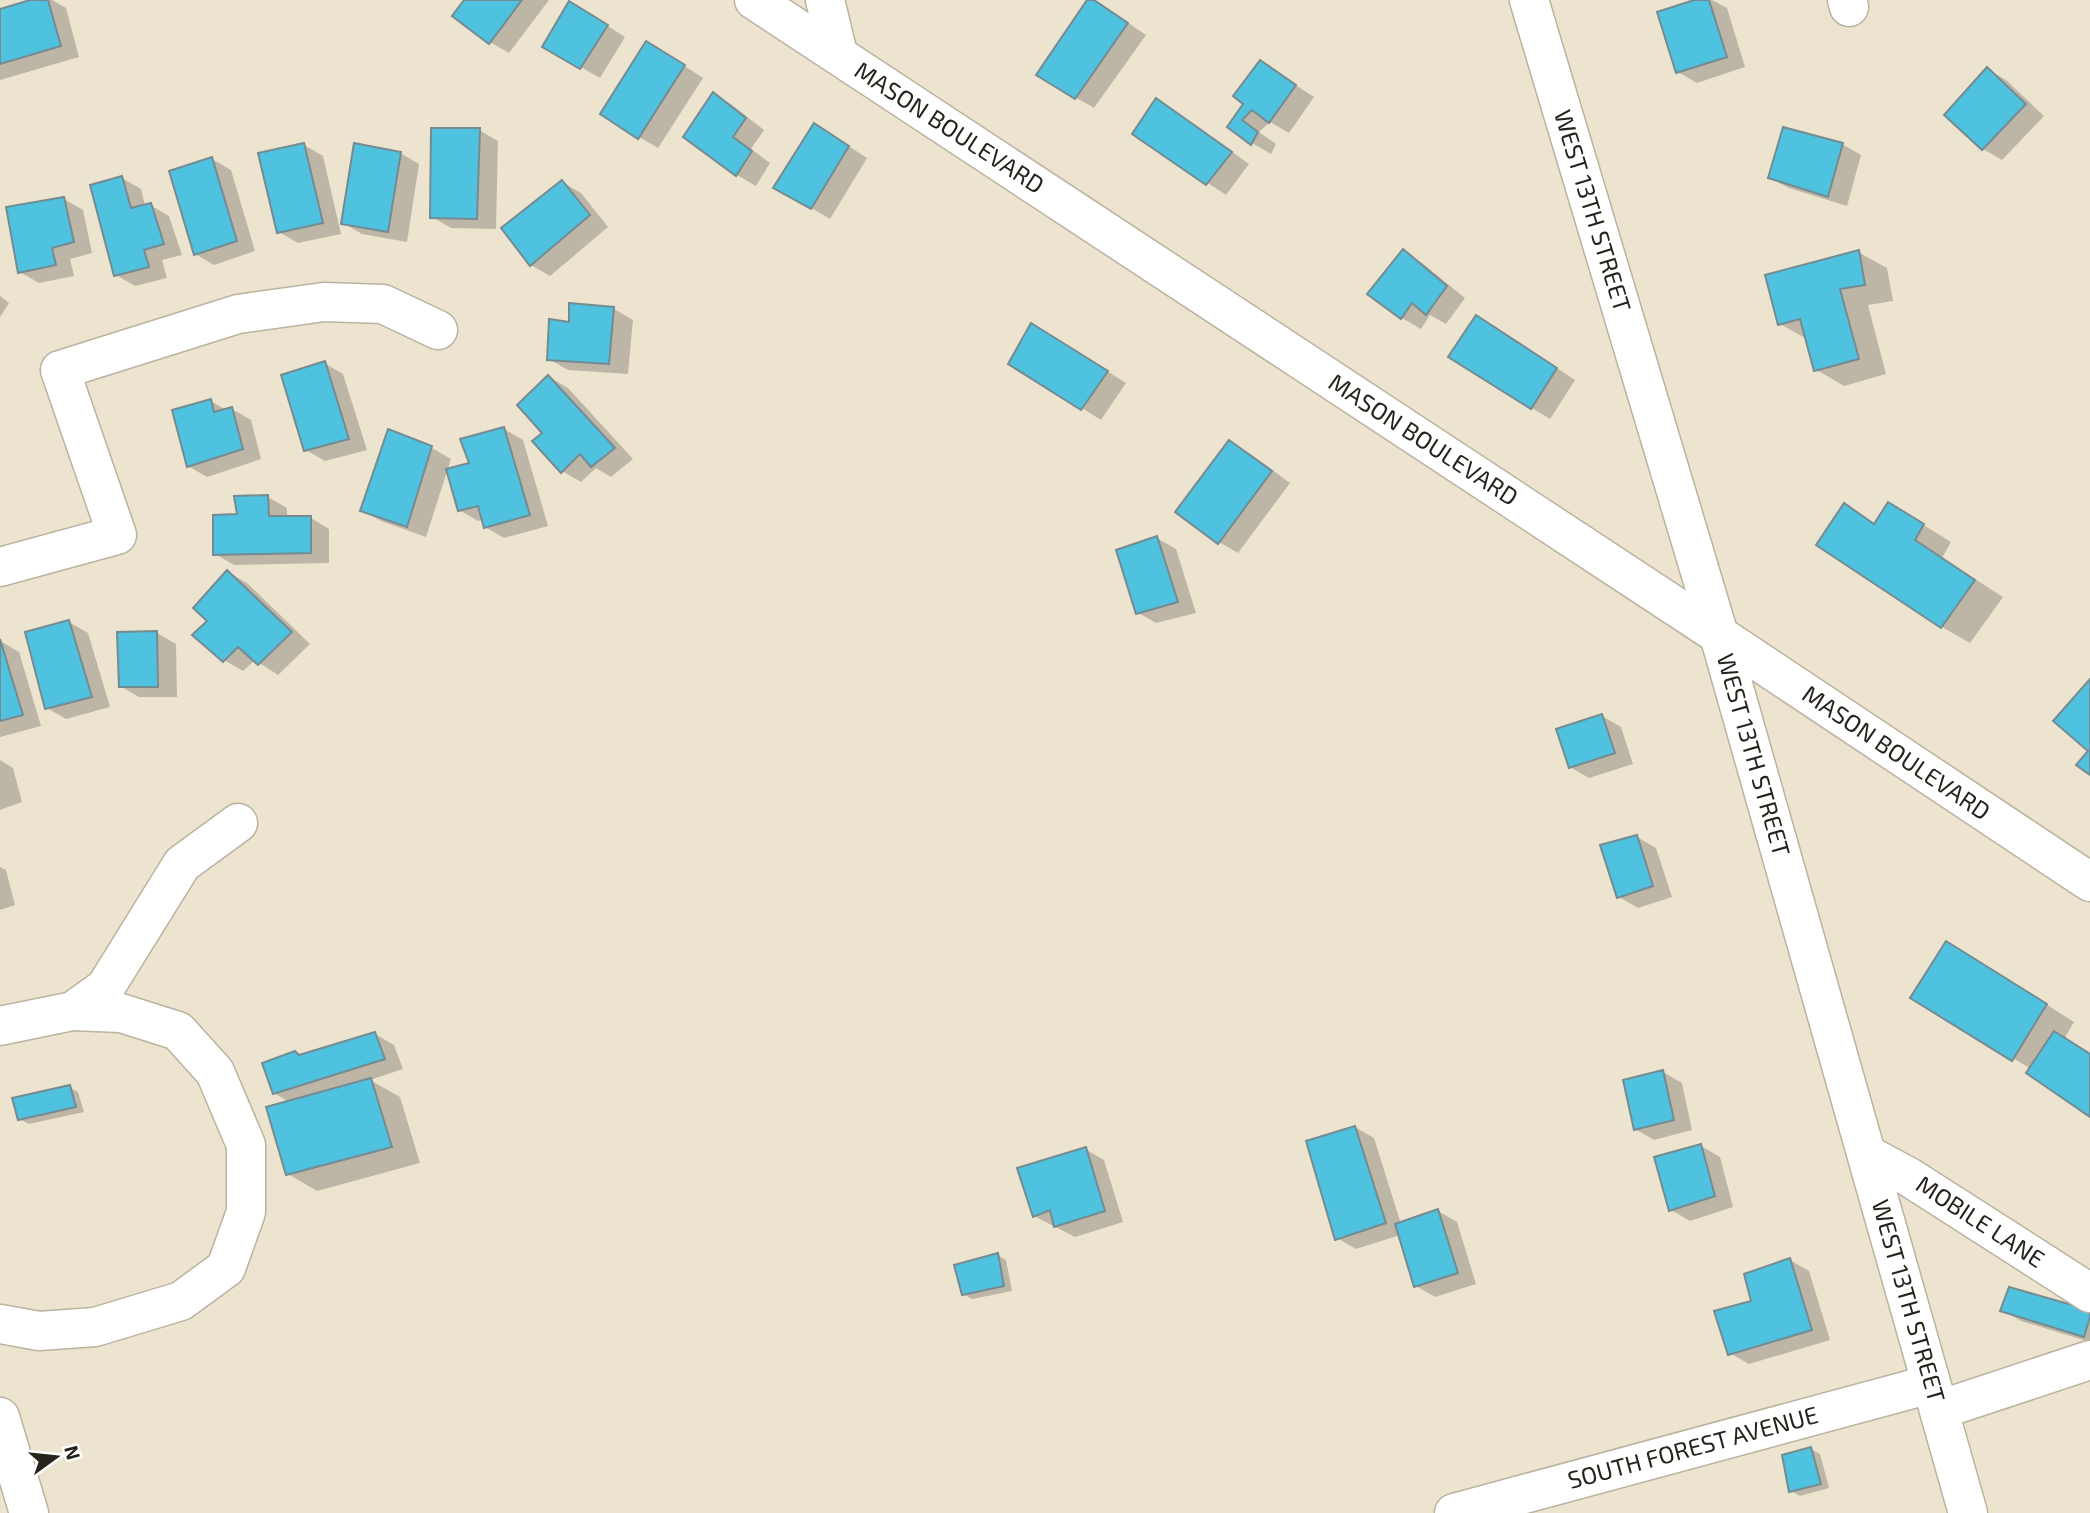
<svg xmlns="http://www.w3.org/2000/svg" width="2090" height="1513" font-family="'Exo 2',sans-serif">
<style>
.shadow{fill:#0003}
.building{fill:#4fc2df;stroke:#748b92;stroke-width:2}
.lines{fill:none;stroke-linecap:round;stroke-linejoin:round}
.minor-casing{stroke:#bbb29f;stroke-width:41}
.minor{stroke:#fff;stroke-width:38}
.labels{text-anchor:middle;stroke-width:5;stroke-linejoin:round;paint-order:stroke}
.street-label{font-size:24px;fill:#27231c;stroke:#fff}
</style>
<rect width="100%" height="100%" fill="#ede4d0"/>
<!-- shadow -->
<g class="shadow">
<polygon points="36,0 52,0 66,8 79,57 0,80 0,11"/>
<polygon points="466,0 549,0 509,53 490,42"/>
<polygon points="1089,0 1109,10 1146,35 1094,108 1075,97"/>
<polygon points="1700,0 1712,0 1727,8 1745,67 1697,83 1678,72"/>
<polygon points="589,14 625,37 600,78 545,47"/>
<polygon points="666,54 703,78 658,148 639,137"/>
<polygon points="1260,62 1314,97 1289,133 1270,122 1259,132 1276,144 1271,154 1252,143 1230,126 1245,104"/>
<polygon points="1987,69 2006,80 2044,116 2002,160 1983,149 1946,115"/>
<polygon points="714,94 732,105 764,130 751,149 770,163 756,186 737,175 686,137"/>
<polygon points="1157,101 1175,111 1249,164 1226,195 1134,134"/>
<polygon points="479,130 498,141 496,229 451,228 432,217"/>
<polygon points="833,136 867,158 830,219 776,187"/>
<polygon points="1842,144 1861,155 1847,206 1789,188 1770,178"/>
<polygon points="304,145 323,156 341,234 298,243 279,232"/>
<polygon points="400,153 419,164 407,242 362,234 343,223"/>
<polygon points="212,159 231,170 255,251 214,265 195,254"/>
<polygon points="122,178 141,189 145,206 150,205 169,216 182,255 162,260 167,278 135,286 116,275"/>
<polygon points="562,182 581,193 608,227 550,276 531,265"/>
<polygon points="64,199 83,210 92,253 70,259 74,276 39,283 20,272"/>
<polygon points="1403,252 1422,263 1465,298 1446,324 1430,315 1421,329 1402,318 1370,293"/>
<polygon points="1858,252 1887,268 1893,301 1868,305 1886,374 1844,386 1815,369 1807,339 1780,324"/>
<polygon points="0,296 9,303 0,317"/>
<polygon points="570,305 614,309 633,320 628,374 568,370 549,359 570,324"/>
<polygon points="1496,328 1575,380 1550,419 1532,408"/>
<polygon points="1051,336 1126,383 1101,420 1010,363"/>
<polygon points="324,363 343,374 367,450 325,461 306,450"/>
<polygon points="549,377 568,388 633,459 611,477 596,468 581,482 562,471 545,433"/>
<polygon points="211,401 226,410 232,409 251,420 261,459 207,477 188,466"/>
<polygon points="504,429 523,440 548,526 504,538 485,527 483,520 478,521 459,510 471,464"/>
<polygon points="389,431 432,448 451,459 426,537 381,521 362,510"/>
<polygon points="1230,442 1249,453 1290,483 1238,553 1219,542"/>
<polygon points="268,497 287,508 287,518 311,518 329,529 329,563 234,565 215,554 239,516"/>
<polygon points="1845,506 1876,524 1917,521 1951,542 1942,558 2003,597 1970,643 1942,627 1818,545"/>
<polygon points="1157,538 1176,549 1196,613 1156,623 1137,612"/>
<polygon points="228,572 247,583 310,644 278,675 255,660 243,671 224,660 209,620"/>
<polygon points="69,622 88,633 110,707 66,719 47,708"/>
<polygon points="157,633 176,644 177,697 139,697 120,686"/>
<polygon points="0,641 19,652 41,726 0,737"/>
<polygon points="1602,716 1621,727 1633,764 1589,778 1570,767"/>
<polygon points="0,760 13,768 22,802 0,810"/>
<polygon points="1637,837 1656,848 1672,897 1638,908 1619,897"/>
<polygon points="0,867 6,870 15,905 0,910"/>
<polygon points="1975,959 2074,1022 2064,1039 2090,1055 2090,1114 2031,1069 1913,997"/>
<polygon points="375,1034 394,1045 403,1069 370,1080 400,1097 420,1163 317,1191 288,1174 289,1102 274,1093 301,1056"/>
<polygon points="1663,1072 1682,1083 1692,1130 1654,1140 1635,1129"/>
<polygon points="69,1087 78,1092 84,1112 29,1124 19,1119"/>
<polygon points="1355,1127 1374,1138 1401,1224 1438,1211 1457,1222 1476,1284 1435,1297 1416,1286 1400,1235 1356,1249 1337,1238"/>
<polygon points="1701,1146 1720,1157 1733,1207 1690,1221 1671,1210"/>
<polygon points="1085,1149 1104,1160 1123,1222 1075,1237 1034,1216"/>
<polygon points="997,1255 1006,1260 1012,1291 972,1299 963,1294"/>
<polygon points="1790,1260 1809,1271 1830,1340 1749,1364 1730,1353 1753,1302"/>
<polygon points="2002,1310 2090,1311 2090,1342 2021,1321"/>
<polygon points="1811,1449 1820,1454 1829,1488 1800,1496 1791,1491"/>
</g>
<!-- building -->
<g class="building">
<polygon points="30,0 48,0 61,46 0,64 0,9"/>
<polygon points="464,0 522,0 489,44 452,16"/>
<polygon points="1087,0 1094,0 1128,23 1075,99 1036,75"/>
<polygon points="1694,0 1709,0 1727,57 1676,73 1657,12"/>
<polygon points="569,1 608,25 580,69 542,47"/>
<polygon points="646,41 685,65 638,139 600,114"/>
<polygon points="1260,60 1296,85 1269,123 1252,110 1242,120 1258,132 1251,145 1227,127 1243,104 1233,96"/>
<polygon points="1987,67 2026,104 1982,150 1944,115"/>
<polygon points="713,92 746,118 733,137 752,151 736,176 683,137"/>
<polygon points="1156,98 1232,152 1206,185 1132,134"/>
<polygon points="814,123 849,146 811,209 773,188"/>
<polygon points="1783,127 1843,143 1828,197 1768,178"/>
<polygon points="431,128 480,128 477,219 430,218"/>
<polygon points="304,143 323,223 277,233 258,153"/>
<polygon points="354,143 401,152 388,232 341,224"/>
<polygon points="212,157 237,241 194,255 169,171"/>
<polygon points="122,176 131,208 151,203 164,244 144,250 149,267 114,276 90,185"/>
<polygon points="562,180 590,215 530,266 501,228"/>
<polygon points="64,197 74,242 52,248 56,265 18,273 6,207"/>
<polygon points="1403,249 1447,286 1426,315 1412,303 1401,319 1367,294"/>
<polygon points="1859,250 1865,285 1840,289 1859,359 1814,371 1800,319 1778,325 1765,275"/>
<polygon points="569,303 614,307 609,364 547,360 549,319 569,322"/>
<polygon points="1476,315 1557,368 1531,409 1448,357"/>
<polygon points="1031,323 1108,371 1081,410 1008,364"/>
<polygon points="325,361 349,439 304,451 281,375"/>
<polygon points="548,375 615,448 591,467 580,454 561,473 532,441 542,433 517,405"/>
<polygon points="211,399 214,412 232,407 243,449 187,467 172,410"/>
<polygon points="504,427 530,515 484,528 478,506 458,511 446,469 469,463 460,439"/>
<polygon points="388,429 432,446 407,527 360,511"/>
<polygon points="1229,440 1272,471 1218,544 1175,512"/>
<polygon points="268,495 269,516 311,516 311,553 213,555 213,515 237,514 234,496"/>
<polygon points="1888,502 1924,524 1915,540 1975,580 1941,628 1816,545 1844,503 1874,524"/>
<polygon points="1157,536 1178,602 1136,614 1116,550"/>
<polygon points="227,570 292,632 258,665 238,647 223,662 192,635 207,621 193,608"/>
<polygon points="69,620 92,697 45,709 25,632"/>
<polygon points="157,631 158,687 119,687 117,632"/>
<polygon points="0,639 23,715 0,721"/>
<polygon points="2090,679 2090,775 2076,765 2088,751 2053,721"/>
<polygon points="1602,714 1615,753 1569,768 1556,729"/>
<polygon points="1637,835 1653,886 1617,898 1600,845"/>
<polygon points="1946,941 2047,1004 2012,1061 1910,998"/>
<polygon points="2054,1031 2090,1054 2090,1117 2026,1073"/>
<polygon points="375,1032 385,1059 273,1094 262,1063 295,1051 299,1055"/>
<polygon points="1663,1070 1674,1120 1634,1130 1623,1080"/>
<polygon points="371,1078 392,1147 286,1175 266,1107"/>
<polygon points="70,1085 76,1107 18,1120 12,1098"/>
<polygon points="1355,1126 1386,1223 1335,1240 1306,1141"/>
<polygon points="1701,1144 1715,1196 1669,1211 1654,1157"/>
<polygon points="1086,1147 1105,1211 1054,1227 1050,1210 1033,1217 1017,1168"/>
<polygon points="1438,1209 1458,1273 1414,1287 1395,1224"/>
<polygon points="998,1253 1004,1286 962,1295 954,1265"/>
<polygon points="1790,1258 1812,1330 1728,1355 1714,1311 1751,1301 1744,1274"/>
<polygon points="2009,1287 2090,1310 2090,1317 2084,1337 2000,1311"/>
<polygon points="1811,1447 1821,1484 1789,1492 1782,1455"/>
</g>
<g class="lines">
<!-- minor casing -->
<g class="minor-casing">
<g id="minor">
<polyline points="754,0 1719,635 2090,882"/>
<polyline points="825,0 838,54"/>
<polyline points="1529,0 1719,635 1968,1513"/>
<polyline points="1847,0 1849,7"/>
<polyline points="0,567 117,535 60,370 238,314 324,302 383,304 438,330"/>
<polyline points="0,1026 73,1011 105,988 182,864 238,823"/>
<polyline points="1868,1155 1909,1177 2090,1293"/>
<polyline points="0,1324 39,1331 95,1327 181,1301 226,1268 246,1212 246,1145 215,1072 178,1031 121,1013 73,1011"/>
<polyline points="1939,1410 2090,1360"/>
<polyline points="0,1417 29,1513"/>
<polyline points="1454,1513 1931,1384"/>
</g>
</g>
<!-- minor -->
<use href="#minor" class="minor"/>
</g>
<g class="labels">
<!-- street labels -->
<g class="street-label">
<text transform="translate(949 128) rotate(33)" y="8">MASON BOULEVARD</text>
<text transform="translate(1592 211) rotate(73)" y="8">WEST 13TH STREET</text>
<text transform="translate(1423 440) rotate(33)" y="8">MASON BOULEVARD</text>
<text transform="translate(1896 753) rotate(34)" y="8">MASON BOULEVARD</text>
<text transform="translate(1753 755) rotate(74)" y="8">WEST 13TH STREET</text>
<text transform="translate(1980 1222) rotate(33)" y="8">MOBILE LANE</text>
<text transform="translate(1908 1301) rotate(74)" y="8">WEST 13TH STREET</text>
<text transform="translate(1693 1448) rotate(-15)" y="8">SOUTH FOREST AVENUE</text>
</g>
</g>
<!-- north arrow -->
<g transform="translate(56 1457) rotate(75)" stroke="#ffffff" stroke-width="5" paint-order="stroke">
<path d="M0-5L12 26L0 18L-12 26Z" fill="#27231c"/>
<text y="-10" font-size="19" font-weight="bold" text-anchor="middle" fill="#27231c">N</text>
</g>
</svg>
